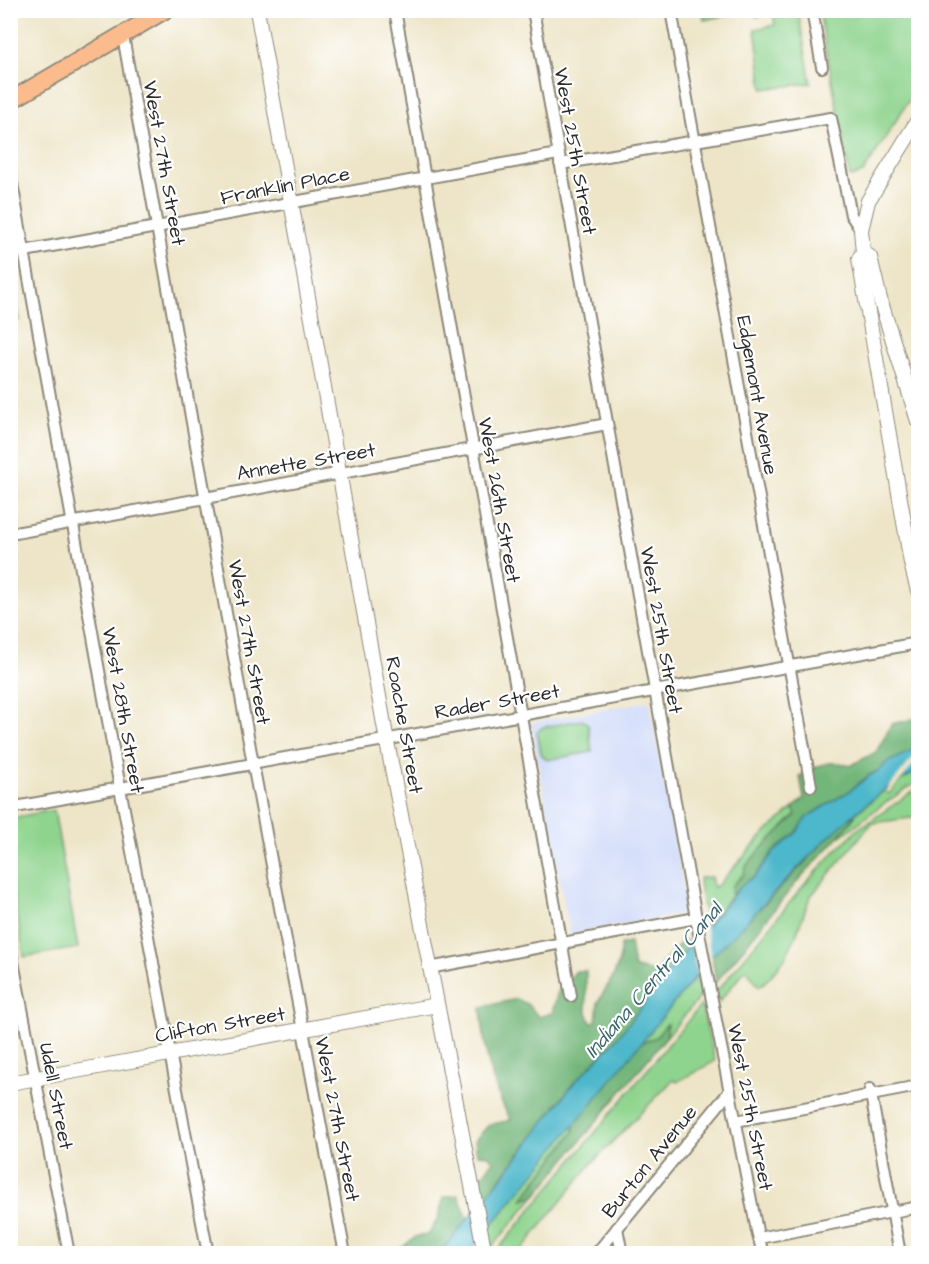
<svg xmlns="http://www.w3.org/2000/svg" width="929" height="1264" font-family="'Architects Daughter',sans-serif">
<style>
.built{fill:#cfdaf9}
.green{fill:#8fd48e;stroke:#5d805c;stroke-width:1.5}
.forest{fill:#73b679;stroke:#4f7052;stroke-width:1.5}
.water{fill:#4eb7cb;stroke:#3c717b;stroke-width:1.5}
.pier{fill:#eee5c8}
.lines{fill:none;stroke-linecap:round;stroke-linejoin:round}
.minor-casing{stroke:#8c887a;stroke-width:14}
.tertiary-casing{stroke:#8c887a;stroke-width:16}
.primary-casing{stroke:#8c887a;stroke-width:20}
.minor{stroke:#fff;stroke-width:10}
.tertiary{stroke:#fff;stroke-width:14}
.primary{stroke:#fbbb8d;stroke-width:16}
.labels{text-anchor:middle;stroke-width:4.5;stroke-linejoin:round;paint-order:stroke}
.street-label{font-size:20px;fill:#2b2b2b;stroke:#fff}
.water-label{font-size:21px;font-style:italic;fill:#39636b;stroke:#fff}
</style>
<rect width="100%" height="100%" fill="#fff"/>
<filter id="ink" filterUnits="userSpaceOnUse"><feTurbulence type="fractalNoise" baseFrequency=".0167" numOctaves="2"/><feDisplacementMap in="SourceGraphic" scale="12" xChannelSelector="R" yChannelSelector="G"/><feConvolveMatrix kernelMatrix="1 2 1 2 8 2 1 2 1" color-interpolation-filters="sRGB"/></filter>
<filter id="wash" filterUnits="userSpaceOnUse"><feTurbulence type="fractalNoise" baseFrequency=".008" numOctaves="4" result="noise"/><feDisplacementMap in="SourceGraphic" scale="24" xChannelSelector="R" yChannelSelector="G"/><feGaussianBlur stdDeviation="1.35" result="paint"/><feColorMatrix in="noise" values="0 0 0 0 0 0 0 0 0 0 0 0 0 0 0 0 0 1.4 0 .05"/><feComposite in="paint" operator="in"/></filter>
<g filter="url(#wash)">
<rect width="100%" height="100%" fill="#eee5c8"/>
<!-- built -->
<polygon class="built" points="649,701 688,913 570,934 531,723"/>
<!-- green -->
<g class="green">
<polygon points="703,11 759,11 761,15 758,17 749,11 704,20"/>
<polygon points="773,11 798,11 811,83 763,89 755,29 775,25"/>
<polygon points="819,11 918,11 918,86 863,173 850,177"/>
<polygon points="15,290 20,320 11,322 11,291"/>
<polygon points="582,720 588,724 592,752 547,760 541,754 537,732 543,727"/>
<polygon points="918,771 918,781 882,805 840,837 854,817 850,818 888,788 886,791 889,794 900,781"/>
<polygon points="918,788 918,817 872,823 810,897 795,938 784,960 769,978 759,987 746,969 719,1002 717,991 805,884 841,845 857,830"/>
<polygon points="793,808 796,815 762,848 747,865 743,875 732,886 731,896 706,925 699,883 700,878 711,877 713,887 717,886 760,838"/>
<polygon points="54,810 78,948 24,957 11,879 11,818"/>
<polygon points="698,975 700,995 695,1003 667,1036 667,1025 656,1037 639,1044"/>
<polygon points="701,1005 715,1061 677,1082 673,1080 593,1162 519,1253 495,1253"/>
<polygon points="574,1124 574,1132 523,1198 536,1195 491,1248 488,1229"/>
</g>
<!-- forest -->
<g class="forest">
<path d="M918,718V748L886,763L881,769L868,776L848,792L807,817L797,832L773,852L754,877L744,883L731,896L732,886L743,875L747,865L762,848L796,815L793,808L804,799L800,776C817,766 829,758 850,766L876,752L892,724Z"/>
<path d="M855,816C836,843 812,863 791,889C766,919 742,951 716,982L712,957L715,953C747,922 779,889 810,857C823,844 838,822 855,816Z"/>
<path d="M683,940L692,943L614,1042L573,1084L483,1201L479,1180L493,1161L488,1155L477,1154L475,1140L489,1125L511,1120C490,1085 484,1047 481,1007L517,999L527,1004L539,1017L552,1013L558,992L576,971H586V1009L591,1023L596,1021L598,1002L614,975L620,958V945L630,943L634,968L655,972Z"/>
<polygon points="667,1024 667,1036 536,1195 523,1199 574,1132 574,1124 639,1044 656,1037"/>
<polygon points="458,1195 468,1219 439,1253 394,1253 417,1236 428,1235 438,1218 444,1197"/>
</g>
<!-- water -->
<path class="water" d="M918,748V771C908,777 896,782 886,789C822,835 772,899 715,953L469,1253L439,1254L508,1170L573,1084L614,1042L690,945L744,883L754,877L773,853L797,832L807,817L848,792L869,776L881,769L886,763Z"/>
<!-- pier -->
<g class="pier">
<polygon points="918,752 918,759 900,781 894,788 887,792 886,791"/>
<polygon points="705,923 712,962 698,979 691,939"/>
</g>
</g>
<g filter="url(#ink)">
<g class="lines">
<!-- minor casing -->
<g class="minor-casing">
<g id="minor">
<polyline points="395,10 571,996"/>
<polyline points="533,10 696,918 757,1231 763,1254"/>
<polyline points="671,10 811,786"/>
<polyline points="812,10 822,67"/>
<polyline points="123,36 253,764 345,1254"/>
<polyline points="560,164 831,118 851,215 861,230"/>
<polyline points="10,172 120,788 208,1254"/>
<polyline points="19,252 558,154"/>
<polyline points="10,534 607,424"/>
<polyline points="10,808 918,643"/>
<polyline points="10,946 69,1254"/>
<polyline points="429,968 696,918"/>
<polyline points="870,1089 900,1254"/>
<polyline points="736,1121 918,1086"/>
<polyline points="617,1228 622,1254"/>
<polyline points="759,1238 918,1207"/>
<polyline points="596,1254 730,1091"/>
</g>
</g>
<!-- tertiary casing -->
<g class="tertiary-casing">
<g id="tertiary">
<polyline points="257,10 388,747 485,1254"/>
<polyline points="863,252 859,259 911,563 918,591"/>
<polyline points="863,252 870,257 880,299 918,421"/>
<polyline points="863,252 861,230 868,201 918,120"/>
<polyline points="10,1083 437,1005"/>
</g>
</g>
<!-- primary casing -->
<g class="primary-casing">
<polyline id="primary" points="10,101 165,10"/>
</g>
<!-- minor -->
<use href="#minor" class="minor"/>
<!-- tertiary -->
<use href="#tertiary" class="tertiary"/>
<!-- primary -->
<use href="#primary" class="primary"/>
</g>
</g>
<g class="labels">
<!-- street labels -->
<g class="street-label">
<text transform="translate(576 151) rotate(80)" y="7">West 25th Street</text>
<text transform="translate(165 163) rotate(80)" y="7">West 27th Street</text>
<text transform="translate(285 185) rotate(-11)" y="7">Franklin Place</text>
<text transform="translate(758 395) rotate(80)" y="7">Edgemont Avenue</text>
<text transform="translate(306 461) rotate(-10)" y="7">Annette Street</text>
<text transform="translate(500 500) rotate(80)" y="7">West 26th Street</text>
<text transform="translate(662 630) rotate(80)" y="7">West 25th Street</text>
<text transform="translate(250 642) rotate(80)" y="7">West 27th Street</text>
<text transform="translate(497 701) rotate(-10)" y="7">Rader Street</text>
<text transform="translate(124 710) rotate(80)" y="7">West 28th Street</text>
<text transform="translate(405 725) rotate(80)" y="7">Roache Street</text>
<text transform="translate(220 1024) rotate(-10)" y="7">Clifton Street</text>
<text transform="translate(57 1096) rotate(79)" y="7">Udell Street</text>
<text transform="translate(751 1107) rotate(79)" y="7">West 25th Street</text>
<text transform="translate(338 1119) rotate(79)" y="7">West 27th Street</text>
<text transform="translate(649 1161) rotate(-51)" y="7">Burton Avenue</text>
</g>
<!-- water labels -->
<g class="water-label">
<text transform="translate(653 980) rotate(-49)" y="7">Indiana Central Canal</text>
</g>
</g>
<!-- margin -->
<rect width="929" height="1264" fill="none" stroke="#fff" stroke-width="36"/>
</svg>
